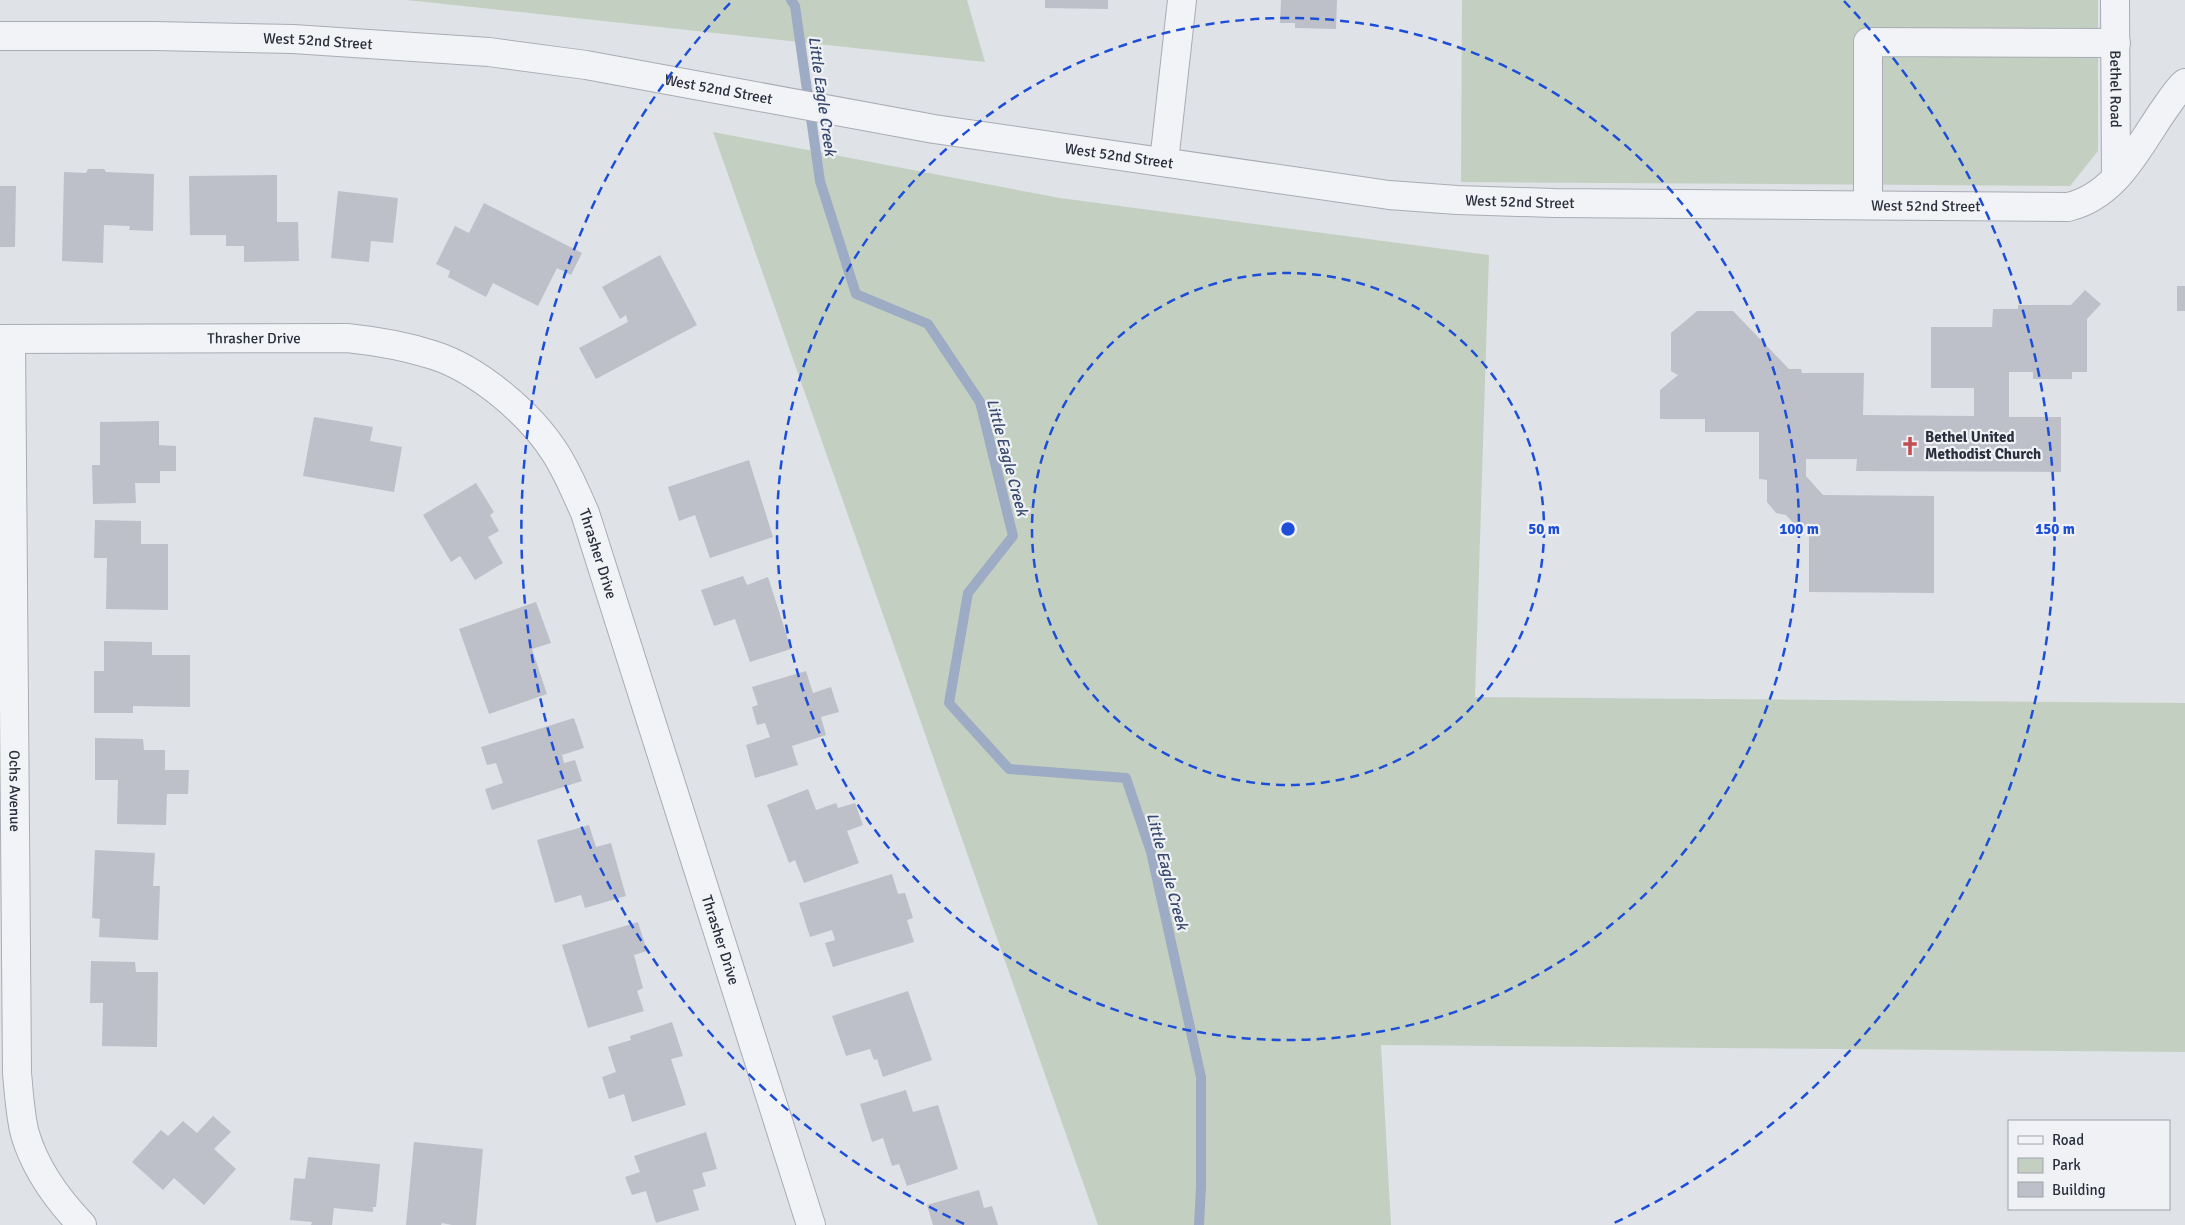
<svg xmlns="http://www.w3.org/2000/svg" width="2185" height="1225" font-family="Signika,sans-serif">
<style>
.green{fill:#c3d0c1}
.lines{fill:none;stroke-linecap:round;stroke-linejoin:round}
.stream{stroke:#9dacc4;stroke-width:10}
.building{fill:#bdc0c9}
.minor-casing{stroke:#a9acb4;stroke-width:30}
.minor{stroke:#f2f3f6;stroke-width:28}
.ring{fill:none;stroke:#1d4ed8;stroke-width:2.5;stroke-dasharray:9 6}
.labels{text-anchor:middle;stroke-width:4.5;stroke-linejoin:round;paint-order:stroke}
.street-label{font-size:15px;fill:#2a2f3d;stroke:#eff1f5}
.poi-label{font-size:15px;font-weight:bold;fill:#2a2f3d;stroke:#eff1f5;text-anchor:start}
.water-label{font-size:16px;font-style:italic;fill:#38496d;stroke:#eff1f5}
.centre{fill:#1d4ed8;stroke:#eff1f5;stroke-width:2.5}
.ring-label{font-size:15px;text-anchor:middle;font-weight:bold;fill:#1d4ed8;stroke:#eff1f5;stroke-width:4.5;stroke-linejoin:round;paint-order:stroke}
</style>
<rect width="100%" height="100%" fill="#dfe2e7"/>
<!-- green -->
<g class="green">
<polygon points="407,0 967,0 985,62"/>
<polygon points="1462,0 2098,0 2098,151 2070,186 1461,182"/>
<polygon points="713,132 1060,198 1489,255 1475,697 2185,703 2185,1052 1381,1045 1391,1225 1098,1225"/>
</g>
<g class="lines">
<!-- stream -->
<polyline class="stream" points="791,0 795,6 820,181 856,294 928,324 980,402 1013,536 968,593 949,703 1009,769 1126,778 1151,852 1201,1077 1201,1187 1199,1225"/>
</g>
<!-- building -->
<g class="building">
<polygon points="1045,0 1108,0 1108,9 1045,8"/>
<polygon points="1281,0 1337,0 1336,29 1295,28 1295,23 1280,23"/>
<polygon points="88,169 104,169 106,172 154,174 153,231 129,230 130,226 104,225 103,263 62,261 64,172 86,173"/>
<polygon points="277,175 277,222 298,222 299,261 244,262 244,246 226,246 226,235 190,235 189,176"/>
<polygon points="0,186 16,186 15,247 0,247"/>
<polygon points="338,191 398,198 393,243 371,241 369,262 331,258"/>
<polygon points="484,203 582,253 571,275 557,268 538,306 493,283 486,297 448,277 450,271 436,264 455,226 469,233"/>
<polygon points="660,255 697,325 596,379 579,348 628,322 626,315 620,319 602,287"/>
<rect x="2177" y="286" width="8" height="25"/>
<polygon points="2085,290 2101,304 2087,319 2087,372 2072,372 2072,379 2033,379 2033,372 2009,372 2009,417 2061,417 2061,472 1856,471 1857,459 1806,459 1806,476 1823,495 1934,496 1934,593 1809,592 1809,529 1798,528 1786,515 1776,513 1767,502 1767,480 1759,479 1759,432 1705,432 1705,419 1660,419 1660,390 1678,375 1671,371 1671,333 1697,311 1733,311 1789,369 1801,369 1802,373 1864,373 1863,415 1974,416 1974,388 1931,388 1931,327 1992,327 1993,309 2018,309 2018,305 2071,305"/>
<polygon points="314,417 373,427 370,441 402,447 394,492 303,476"/>
<polygon points="159,421 159,445 176,446 176,471 160,471 160,483 135,483 136,503 93,504 92,465 100,465 100,422"/>
<polygon points="749,460 773,537 710,558 695,515 679,521 668,487"/>
<polygon points="476,483 494,512 490,515 499,531 488,537 503,563 475,580 460,556 451,562 423,515"/>
<polygon points="95,520 141,521 141,544 168,544 168,610 106,609 107,558 94,558"/>
<polygon points="743,576 747,585 768,577 791,649 750,662 735,619 714,626 701,590"/>
<polygon points="536,602 551,643 532,649 547,694 489,714 459,629"/>
<polygon points="104,641 152,642 152,655 190,655 190,707 133,706 133,713 94,713 94,671 104,671"/>
<polygon points="806,671 813,693 831,687 839,712 821,717 826,735 792,746 798,765 755,778 746,745 770,737 765,723 757,725 752,707 758,705 752,687"/>
<polygon points="574,718 584,748 562,755 564,763 575,760 582,781 492,810 485,789 503,783 496,763 487,765 481,747"/>
<polygon points="95,738 143,739 144,750 165,750 165,770 189,770 188,794 167,794 166,825 117,824 118,780 95,780"/>
<polygon points="808,789 816,810 836,803 838,808 855,803 863,825 847,831 859,863 804,883 795,860 789,863 767,805"/>
<polygon points="589,825 596,847 611,843 626,896 585,908 581,895 555,903 537,840"/>
<polygon points="95,850 155,853 153,886 160,886 158,940 99,937 100,919 92,918"/>
<polygon points="892,874 898,894 905,893 913,918 907,920 914,942 833,967 825,943 835,940 832,930 810,937 799,903"/>
<polygon points="638,922 647,951 634,955 643,988 637,991 644,1011 588,1028 562,945"/>
<polygon points="91,961 135,962 136,972 158,972 157,1047 102,1046 103,1003 90,1003"/>
<polygon points="908,991 932,1060 883,1077 877,1059 874,1060 870,1049 846,1056 832,1016"/>
<polygon points="672,1022 683,1056 671,1059 686,1105 632,1122 624,1094 609,1099 602,1077 616,1072 608,1047 631,1040 630,1036"/>
<polygon points="906,1090 913,1112 938,1105 958,1169 907,1186 899,1164 892,1166 883,1138 872,1142 860,1104"/>
<polygon points="213,1116 231,1132 214,1149 236,1169 204,1205 174,1178 163,1190 132,1162 161,1130 168,1136 183,1121 197,1133"/>
<polygon points="706,1132 717,1169 702,1173 706,1186 693,1190 699,1210 656,1223 646,1191 632,1195 625,1177 640,1172 634,1156"/>
<polygon points="414,1142 483,1149 476,1225 452,1225 442,1223 441,1225 406,1225"/>
<polygon points="308,1157 380,1164 376,1207 373,1207 373,1212 334,1208 332,1225 311,1225 312,1222 290,1220 294,1178 305,1179"/>
<polygon points="979,1190 984,1208 992,1206 998,1225 933,1225 927,1205"/>
</g>
<g class="lines">
<!-- minor casing -->
<g class="minor-casing">
<g id="minor">
<path id="s1" d="M2115,0L2116,177"/>
<path id="s2" d="M0,36H155L293,39L489,52L586,65L934,129L1389,195L1457,200L1554,203L2068,207C2119,195 2140,142 2168,104C2173,97 2178,89 2185,83"/>
<polyline points="1164,162 1182,0"/>
<polyline points="1868,205 1868,42 2116,43"/>
<path id="s3" d="M0,339L347,338C376,341 405,346 433,355C478,369 531,414 556,454C568,473 576,493 585,513L811,1225"/>
<path id="s4" d="M11,339L17,1073C19,1093 20,1115 25,1134C35,1168 58,1200 82,1225"/>
</g>
</g>
<!-- minor -->
<use href="#minor" class="minor"/>
</g>
<!-- distance rings -->
<g class="ring">
<circle cx="1288" cy="529" r="256"/>
<circle cx="1288" cy="529" r="511"/>
<path d="M964 1224A767 767 0 0 1 732 1M1844 1A767 767 0 0 1 1612 1224"/>
</g>
<!-- icons -->
<defs>
<g id="church-bare" transform="scale(1.5)"><path d="M-1.2-6h2.4v3.5h3.3v2.4h-3.3V6h-2.4V-.1h-3.3v-2.4h3.3Z" fill="#c14f54" stroke="#eff1f5" stroke-width="2.5" paint-order="stroke"/></g>
</defs>
<g fill-rule="evenodd">
<use href="#church-bare" x="1910" y="446"/>
</g>
<g class="labels">
<!-- street labels -->
<g class="street-label">
<text dy="5" stroke="none"><textPath href="#s2" startOffset="318">West 52nd Street</textPath></text>
<text dy="5" stroke="none"><textPath href="#s1" startOffset="89">Bethel Road</textPath></text>
<text dy="5" stroke="none"><textPath href="#s2" startOffset="722">West 52nd Street</textPath></text>
<text dy="5" stroke="none"><textPath href="#s2" startOffset="1128">West 52nd Street</textPath></text>
<text dy="5" stroke="none"><textPath href="#s2" startOffset="1532">West 52nd Street</textPath></text>
<text dy="5" stroke="none"><textPath href="#s2" startOffset="1938">West 52nd Street</textPath></text>
<text dy="5" stroke="none"><textPath href="#s3" startOffset="254">Thrasher Drive</textPath></text>
<text dy="5" stroke="none"><textPath href="#s3" startOffset="704">Thrasher Drive</textPath></text>
<text dy="5" stroke="none"><textPath href="#s4" startOffset="452">Ochs Avenue</textPath></text>
<text dy="5" stroke="none"><textPath href="#s3" startOffset="1109">Thrasher Drive</textPath></text>
</g>
<!-- poi labels -->
<g class="poi-label">
<text x="1925" y="442">Bethel United<tspan x="1925" dy="17">Methodist Church</tspan></text>
</g>
<!-- water labels -->
<g class="water-label">
<text transform="translate(823 96) rotate(82)" y="6">Little Eagle Creek</text>
<text transform="translate(1008 457) rotate(75)" y="6">Little Eagle Creek</text>
<text transform="translate(1168 871) rotate(75)" y="6">Little Eagle Creek</text>
</g>
</g>
<circle cx="1288" cy="529" r="8" class="centre"/>
<g class="ring-label">
<text x="1544" y="534">50 m</text>
<text x="1799" y="534">100 m</text>
<text x="2055" y="534">150 m</text>
</g>
<!-- legend -->
<rect x="2008" y="1120" width="162" height="90" fill="#eff1f5" stroke="#a0a3ab"/>
<rect x="2018" y="1136" width="25" height="8" fill="#f2f3f6" stroke="#a0a3ab"/>
<text x="2052" y="1145" font-size="15" fill="#2a2f3d">Road</text>
<rect x="2018" y="1158" width="25" height="15" fill="#c3d0c1" stroke="#a0a3ab"/>
<text x="2052" y="1170" font-size="15" fill="#2a2f3d">Park</text>
<rect x="2018" y="1182" width="25" height="15" fill="#bdc0c9" stroke="#a0a3ab"/>
<text x="2052" y="1195" font-size="15" fill="#2a2f3d">Building</text>
</svg>
